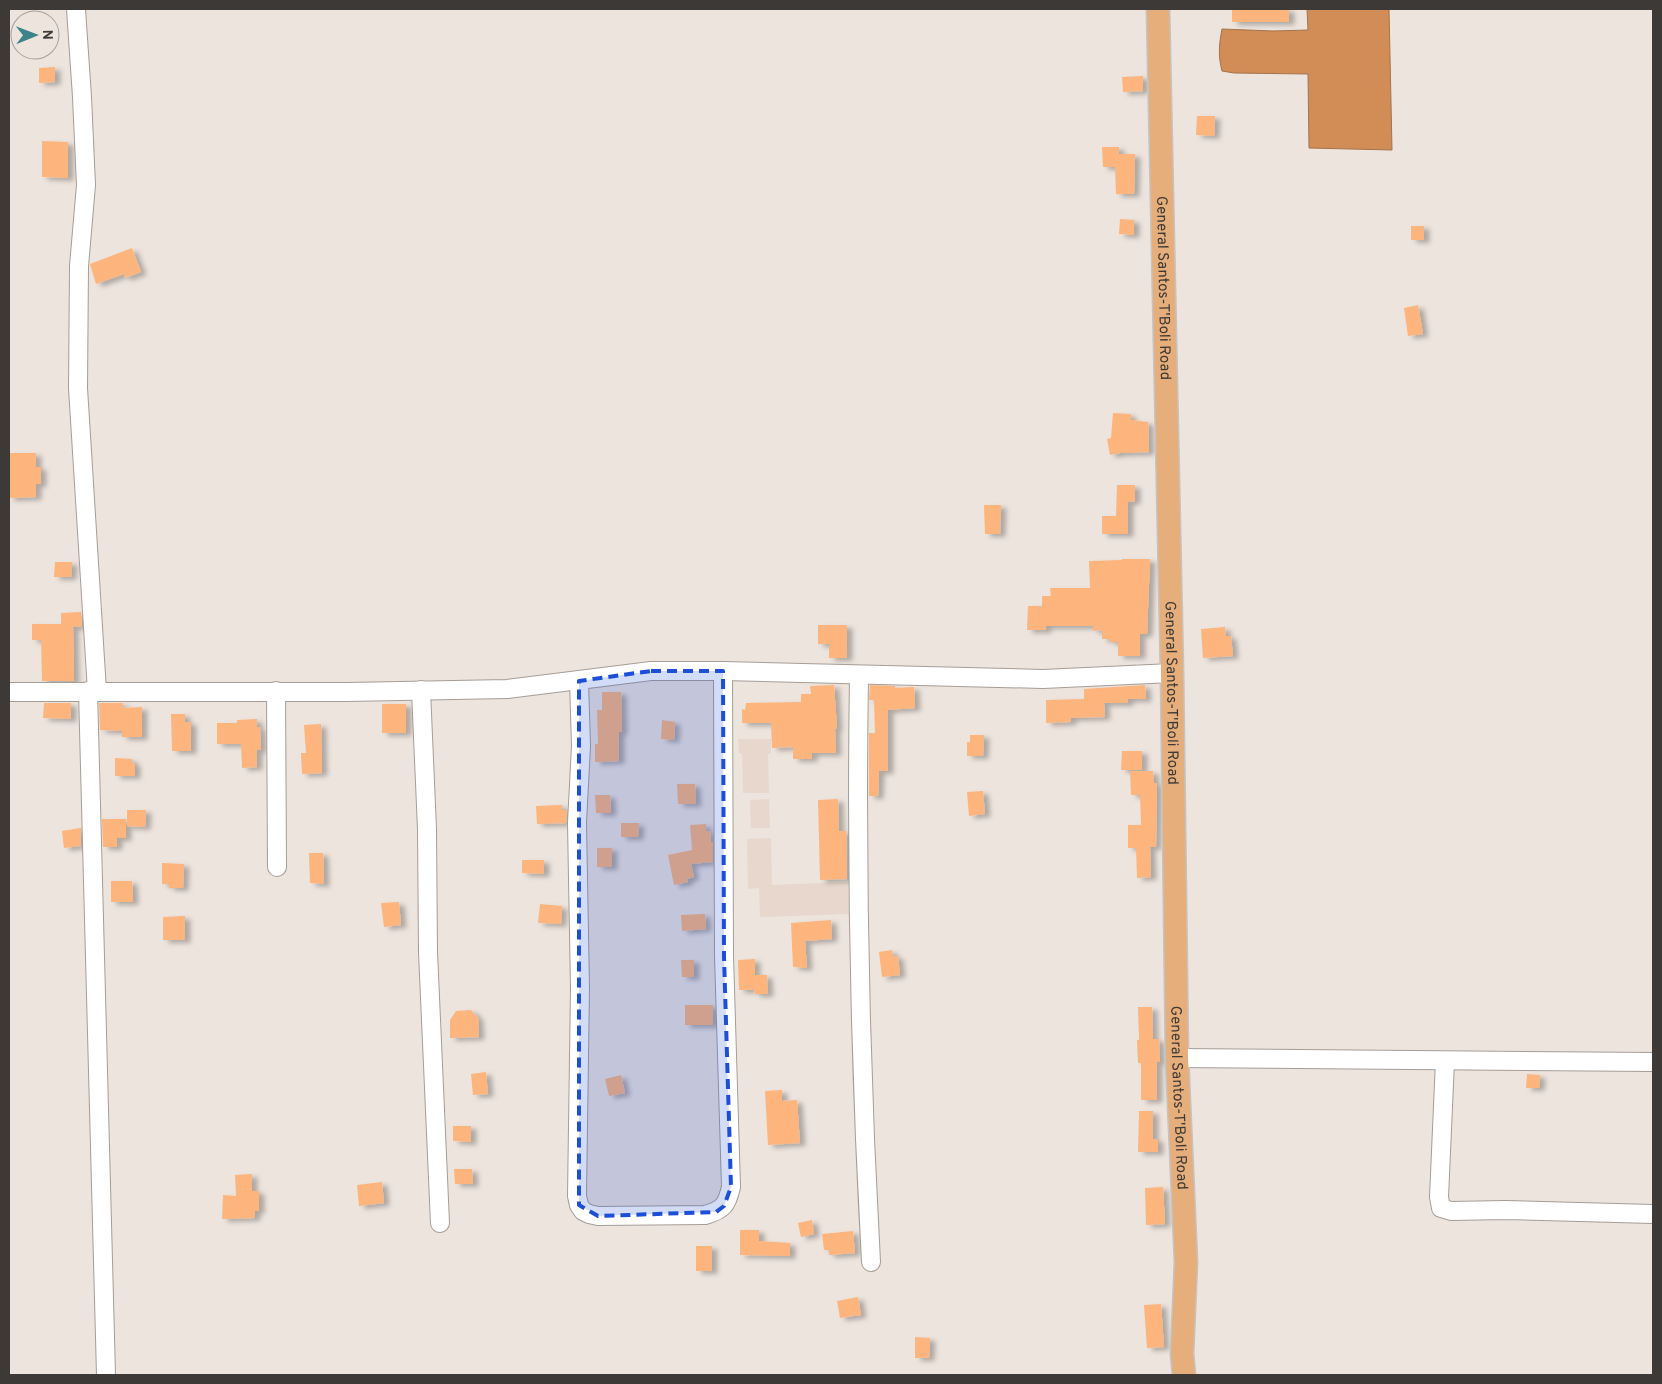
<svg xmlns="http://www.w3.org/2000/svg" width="1662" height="1384" font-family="Overpass,sans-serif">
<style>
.built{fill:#e8d7cc}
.water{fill:#d28c56;stroke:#a5734c}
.building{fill:#fdb47d;filter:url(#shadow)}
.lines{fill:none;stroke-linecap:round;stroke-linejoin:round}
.minor-casing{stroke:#a69d97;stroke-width:20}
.major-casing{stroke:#c5c4c3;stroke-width:25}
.minor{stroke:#fff;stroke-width:18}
.major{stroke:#e6ae7a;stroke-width:22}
.marked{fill:#1d4ed8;fill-opacity:0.2;stroke:#1d4ed8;stroke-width:4;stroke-dasharray:10 6;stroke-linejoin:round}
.labels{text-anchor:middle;stroke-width:4.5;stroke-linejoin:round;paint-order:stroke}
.street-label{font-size:15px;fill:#3d3936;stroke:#ede4dd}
</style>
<defs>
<filter id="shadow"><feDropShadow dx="5.5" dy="3" stdDeviation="2.5" flood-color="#0004"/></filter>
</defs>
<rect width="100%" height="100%" fill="#ede4dd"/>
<!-- built -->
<g class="built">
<polygon points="738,739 771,739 771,754 768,754 769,793 743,793 742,754 739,753"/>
<polygon points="769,799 770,828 751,828 750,800"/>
<polygon points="771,838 772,885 848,882 849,914 760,917 759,888 748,889 747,839"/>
</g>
<!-- water -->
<path class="water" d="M1307,9H1389L1392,150L1309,148L1308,74L1234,73L1222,71C1218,56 1219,44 1222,29L1273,31L1308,30Z"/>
<!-- building -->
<g class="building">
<polygon points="1247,9 1289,9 1289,22 1232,22 1232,10"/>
<polygon points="55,67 55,82 39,83 39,68"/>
<polygon points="1143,76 1143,91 1123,92 1122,77"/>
<polygon points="1197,116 1215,116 1214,136 1196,135"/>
<polygon points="42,141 68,142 68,178 42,177"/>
<polygon points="1102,147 1119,147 1119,154 1135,154 1134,194 1116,194 1115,167 1103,167"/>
<polygon points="1120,219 1134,220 1134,235 1119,234"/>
<rect x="1411" y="226" width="13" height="14"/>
<polygon points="132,248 141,272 125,278 124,274 96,284 90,264"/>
<polygon points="1418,305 1423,334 1408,336 1404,308"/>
<polygon points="1113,413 1131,414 1131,420 1148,422 1149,452 1120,453 1110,455 1107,439 1111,438"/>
<polygon points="9,453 36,453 36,467 41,467 41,484 36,484 36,497 9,498"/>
<polygon points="1117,485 1135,485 1135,501 1128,502 1128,534 1102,534 1102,516 1116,516"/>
<polygon points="984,505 1001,505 1000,534 985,534"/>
<polygon points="1122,559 1150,559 1147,634 1140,634 1140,656 1118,656 1118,642 1110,642 1110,639 1102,639 1102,630 1093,631 1093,626 1046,626 1046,630 1027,630 1028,606 1042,606 1042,596 1051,596 1050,588 1090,588 1089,561 1122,560"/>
<polygon points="55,562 72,562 71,577 54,577"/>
<polygon points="81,612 82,626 73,627 74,681 42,681 41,640 32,640 32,624 61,624 61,613"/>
<polygon points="818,625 847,625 847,658 829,658 829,644 818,644"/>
<polygon points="1225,627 1226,636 1231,636 1233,656 1203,658 1201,629"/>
<polygon points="834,685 837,728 835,729 836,753 812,753 812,759 793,759 793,747 772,748 771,723 742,723 742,709 745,710 746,703 801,702 801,694 811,694 810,686"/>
<polygon points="870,685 895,686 895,688 914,687 915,708 888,710 888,771 879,771 878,796 869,796 869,733 875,733 874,700 869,700"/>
<polygon points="1145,685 1146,699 1128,699 1128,703 1104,703 1105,717 1071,718 1071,722 1046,723 1046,700 1084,699 1084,689"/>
<polygon points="602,692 621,692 622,732 619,732 619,761 595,762 595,744 598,744 597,710 602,710"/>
<polygon points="44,703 71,703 71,719 43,718"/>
<polygon points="99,703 123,703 123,708 142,707 142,737 122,737 122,731 100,730"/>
<rect x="382" y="704" width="24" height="29"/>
<polygon points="171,714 185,714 185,722 191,722 191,751 172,751"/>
<polygon points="257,719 257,727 260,727 261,750 257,750 257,767 242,768 241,744 217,744 217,723 237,723 237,720"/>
<polygon points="662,720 675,722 674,740 661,739"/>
<polygon points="321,724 322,773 302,774 301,753 306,753 304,725"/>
<polygon points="970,735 984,735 983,756 967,756 967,742 970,742"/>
<polygon points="1122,751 1142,751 1142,770 1121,770"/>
<polygon points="115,758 132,759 132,763 135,763 135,776 115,776"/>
<polygon points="1130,771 1153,771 1154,783 1157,783 1156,847 1150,847 1151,877 1137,878 1136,848 1128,848 1128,825 1141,825 1140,795 1131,795"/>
<polygon points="677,784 695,784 696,804 678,804"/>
<polygon points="983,791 985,814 969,816 967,792"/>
<polygon points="595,795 610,795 611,813 596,813"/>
<polygon points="838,799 839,831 846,831 847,879 820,880 818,800"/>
<polygon points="562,805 562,810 567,810 566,823 537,824 536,806"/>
<polygon points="127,810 146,810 145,827 127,826"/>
<polygon points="102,819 126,819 126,838 117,838 117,847 103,847"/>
<polygon points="621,823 639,823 638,837 621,837"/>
<polygon points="706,824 706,831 710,831 711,842 713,842 713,862 691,864 694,877 687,879 688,882 674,885 668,855 692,850 690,825"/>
<polygon points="81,828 81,846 64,848 62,831"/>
<rect x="597" y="848" width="15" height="19"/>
<polygon points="309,853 323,853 324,884 310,883"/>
<polygon points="522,860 544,860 544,874 522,873"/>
<polygon points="162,863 184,864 183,888 169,888 169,884 162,884"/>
<polygon points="111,881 132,881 133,902 111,902"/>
<polygon points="399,902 401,925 384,927 381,903"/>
<polygon points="540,904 562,906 561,924 538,923"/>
<polygon points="705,914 706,929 682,931 681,915"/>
<polygon points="185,916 185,940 163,940 163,917"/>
<polygon points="831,920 832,939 805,941 807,968 793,967 791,923"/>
<polygon points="892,950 893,956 898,956 900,975 882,977 879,952"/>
<polygon points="755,959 755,975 767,975 768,994 755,994 754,990 739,990 738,960"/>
<polygon points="681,960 694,960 694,977 682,977"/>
<rect x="685" y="1005" width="28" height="20"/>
<polygon points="1138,1007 1152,1007 1153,1039 1159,1039 1160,1062 1157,1062 1157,1100 1141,1100 1141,1063 1138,1063 1137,1040 1139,1040"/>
<polygon points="471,1010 478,1018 479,1037 450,1038 450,1020 456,1011"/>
<polygon points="486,1072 488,1094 473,1095 471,1074"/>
<polygon points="1527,1074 1540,1075 1539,1088 1526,1088"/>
<polygon points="621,1075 625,1093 609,1096 605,1079"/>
<polygon points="782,1090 782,1101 797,1100 800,1143 768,1145 765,1091"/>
<polygon points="1139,1111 1153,1111 1153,1139 1158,1139 1158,1152 1138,1152"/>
<polygon points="453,1126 471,1126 471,1142 453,1141"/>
<polygon points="454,1169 472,1169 473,1184 455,1184"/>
<polygon points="252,1174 252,1191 259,1191 259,1211 255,1211 255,1218 222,1219 223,1195 236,1196 235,1175"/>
<polygon points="382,1182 384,1203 359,1206 357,1185"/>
<polygon points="1163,1187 1165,1224 1146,1225 1145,1188"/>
<polygon points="812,1220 814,1234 801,1237 798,1223"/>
<polygon points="740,1230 759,1230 759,1241 790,1243 790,1256 740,1255"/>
<polygon points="853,1231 855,1253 829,1255 829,1250 824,1250 822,1234"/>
<rect x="696" y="1246" width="16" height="25"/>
<polygon points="858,1297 861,1315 840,1318 837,1301"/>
<polygon points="1161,1304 1164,1347 1147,1348 1144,1305"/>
<polygon points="915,1337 930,1338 929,1358 915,1358"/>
</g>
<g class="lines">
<!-- minor casing -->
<g class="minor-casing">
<g id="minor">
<polyline points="76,9 82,97 86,185 79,266 78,388 97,691"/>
<path d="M859,675C856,871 860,1066 871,1262"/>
<path d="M579,681L581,746L577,823L580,988L577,1196L579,1205L583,1211L589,1214L598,1216L705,1215C723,1210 727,1205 731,1187L724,956L723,671"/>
<polyline points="421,690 427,829 428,952 440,1223"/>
<polyline points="88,691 106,1375"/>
<polyline points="276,691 277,867"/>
<polyline points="9,692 347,692 507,689 651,671 723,671 1043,679 1172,673"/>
<polyline points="1177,1058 1653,1062"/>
<polyline points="1445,1061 1439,1197 1441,1208 1451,1211 1505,1210 1653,1214"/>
</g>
</g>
<!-- major casing -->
<g class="major-casing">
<g id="major">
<path id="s1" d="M1158,9L1172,673L1177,1058L1186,1262L1182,1354L1184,1375"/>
</g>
</g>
<!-- minor -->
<use href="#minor" class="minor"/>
<!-- major -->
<use href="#major" class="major"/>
</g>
<!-- marked area -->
<path class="marked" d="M651,671H723L724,956L731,1187L724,1206L716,1212L598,1216L579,1205V681Z"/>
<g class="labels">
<!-- street labels -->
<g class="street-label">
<text dy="5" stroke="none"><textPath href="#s1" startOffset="279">General Santos-T'Boli Road</textPath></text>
<text dy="5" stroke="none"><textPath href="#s1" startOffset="684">General Santos-T'Boli Road</textPath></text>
<text dy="5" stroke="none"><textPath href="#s1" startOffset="1089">General Santos-T'Boli Road</textPath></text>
</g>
</g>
<!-- border -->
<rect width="1662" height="1384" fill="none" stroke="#3d3936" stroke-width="20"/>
<!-- north arrow -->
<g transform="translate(35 35) rotate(89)"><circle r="24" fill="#ede4dd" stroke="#a7a09a"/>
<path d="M0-4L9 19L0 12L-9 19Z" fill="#3c838c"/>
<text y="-8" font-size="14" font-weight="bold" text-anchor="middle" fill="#3d3936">N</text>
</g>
</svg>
